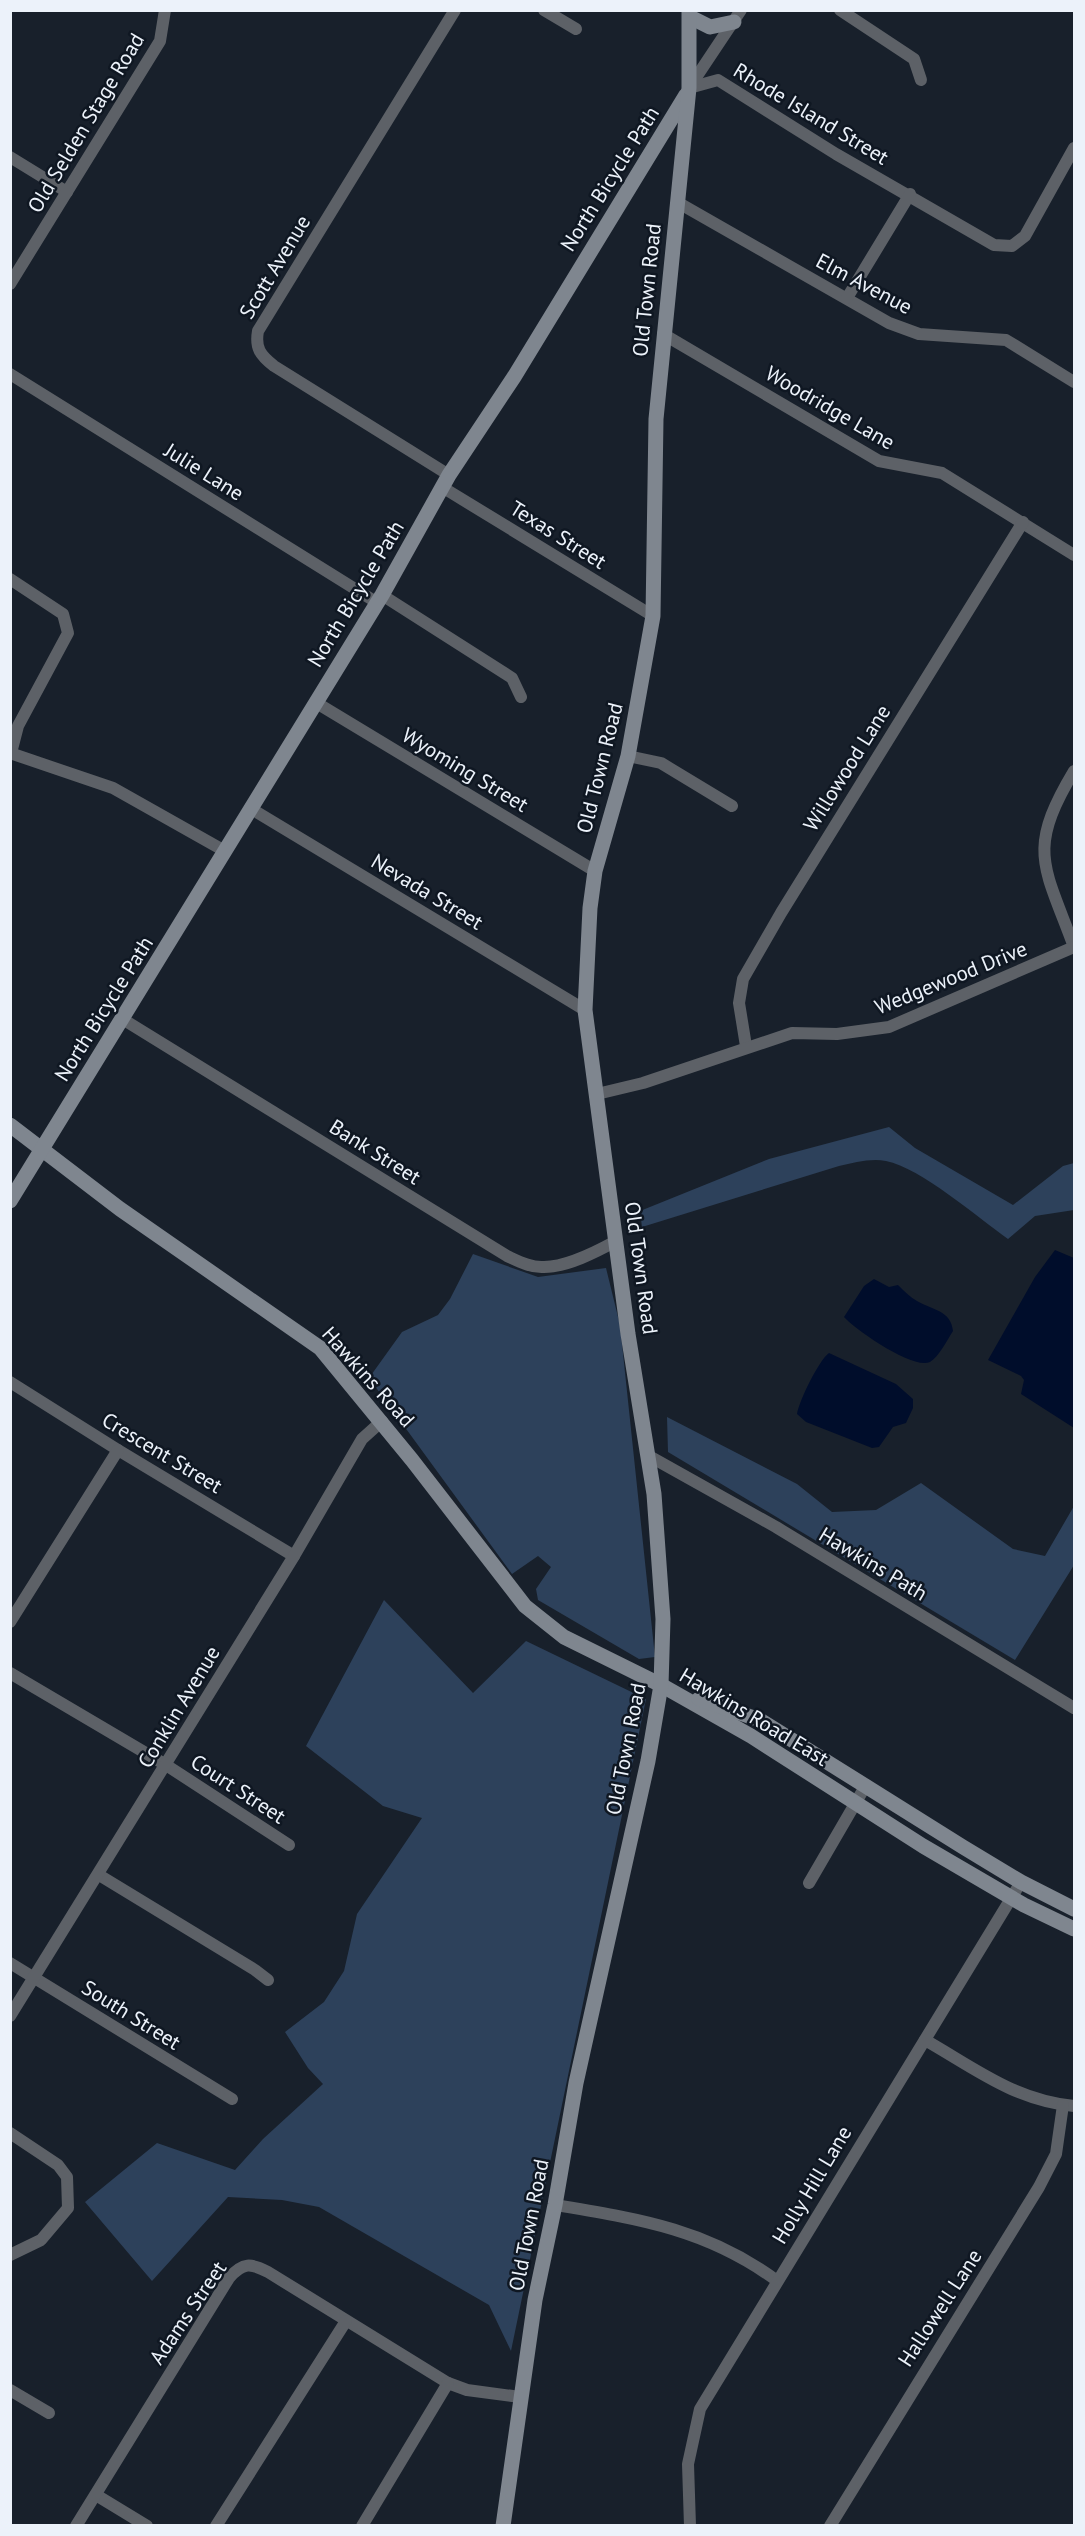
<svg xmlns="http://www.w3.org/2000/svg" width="1085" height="2536" font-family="'PT Sans',sans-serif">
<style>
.green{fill:#2d415b}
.water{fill:#000d2b}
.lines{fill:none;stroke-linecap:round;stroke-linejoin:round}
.street{stroke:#5d6167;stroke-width:12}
.secondary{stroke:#7f868f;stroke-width:15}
.labels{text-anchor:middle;stroke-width:5;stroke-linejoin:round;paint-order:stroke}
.street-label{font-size:21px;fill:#ecf2fa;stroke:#0f1722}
</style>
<rect width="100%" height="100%" fill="#18202b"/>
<!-- green -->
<g class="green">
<path d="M889,1127L915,1148L1013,1205L1063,1166L1074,1163V1210L1035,1216L1008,1239C977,1217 921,1168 886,1161C870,1158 854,1163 839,1166L642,1227L640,1211L769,1159Z"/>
<polygon points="473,1254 538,1277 606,1268 620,1325 655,1657 639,1659 538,1600 536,1589 551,1567 538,1556 512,1574 369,1378 402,1332 438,1315 450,1299"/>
<polygon points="667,1417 797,1484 832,1512 876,1510 921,1483 1013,1549 1045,1556 1074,1506 1074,1565 1015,1660 668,1452"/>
<polygon points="384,1600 473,1693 526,1641 646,1699 511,2351 489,2305 319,2207 282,2200 228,2197 152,2281 85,2202 157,2143 235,2170 263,2139 323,2084 308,2068 285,2032 324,2002 344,1971 357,1914 422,1818 383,1806 306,1746"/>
</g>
<!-- water -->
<g class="water">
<polygon points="1055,1250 1074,1258 1074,1428 1021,1394 1024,1380 1021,1376 988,1360 1035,1277"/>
<path d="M874,1279L889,1287L898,1285C904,1291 910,1297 917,1301C932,1310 951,1310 953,1331C947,1340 939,1357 930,1362C913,1370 856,1330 844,1317L864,1286Z"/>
<path d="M829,1353L896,1384L913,1399V1408L906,1423L893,1427L879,1447L872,1448L806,1422L797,1414C799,1401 819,1360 829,1353Z"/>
</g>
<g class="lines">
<!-- street -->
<g class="street">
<polyline points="544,10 576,29"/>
<polyline points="840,10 914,59 921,80"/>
<polyline points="689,88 718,80 836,154 994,245 1012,246 1025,236 1074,148"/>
<polyline points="689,88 741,10"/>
<polyline points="10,157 67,192"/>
<polyline points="677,202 889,323 919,334 1006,340 1074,382"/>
<polyline points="10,284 160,41 165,10"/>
<polyline points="847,298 910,194"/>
<polyline points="663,334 879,461 942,473 1074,555"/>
<polyline points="10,374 376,602"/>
<path d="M449,475L274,366C260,355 255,348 258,331L455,10"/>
<polyline points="442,487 653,616"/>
<polyline points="10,579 63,614 68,633 18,726 11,753"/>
<polyline points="382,595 512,678 521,697"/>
<polyline points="315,702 595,871"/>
<polyline points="10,753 113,788 223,850"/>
<polyline points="628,756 661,763 732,806"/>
<path d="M1074,771C1026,851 1044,865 1074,947"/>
<polyline points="250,808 585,1010"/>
<path d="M124,1020L507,1256C518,1261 531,1268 544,1267C567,1267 596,1252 616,1241"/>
<polyline points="746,1046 739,1003 743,979 781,913 1023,522"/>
<polyline points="597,1094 643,1083 792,1033 837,1034 889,1027 1074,947"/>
<polyline points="10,1382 118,1450 294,1556"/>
<polyline points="649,1456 776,1527 1074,1708"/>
<polyline points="10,1622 118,1450"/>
<polyline points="10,1673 166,1765 289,1845"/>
<polyline points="99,1875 255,1970 268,1980"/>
<polyline points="809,1883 866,1785"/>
<polyline points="10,1963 232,2099"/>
<polyline points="10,2016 294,1556 362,1439 382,1421"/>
<path d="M925,2040C976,2069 1014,2100 1074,2106"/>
<polyline points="10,2133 58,2165 67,2177 68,2208 41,2240 10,2255"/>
<path d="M555,2205C639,2219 706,2229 776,2280"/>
<polyline points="10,2390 49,2413"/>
<polyline points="96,2495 147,2526"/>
<path d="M76,2526L229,2278C243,2262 251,2263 268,2272L448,2383L467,2390L520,2397"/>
<polyline points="216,2526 346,2321"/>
<polyline points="362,2526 448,2383"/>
<polyline points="690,2526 688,2464 700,2409 1021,1882"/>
<polyline points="830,2526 1039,2187 1056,2154 1063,2105"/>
</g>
<!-- secondary -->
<g class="secondary">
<polyline points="690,17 710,27 734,22"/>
<polyline points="10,1125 120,1209 320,1348 412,1460 525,1606 564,1637 661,1685 751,1736 923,1846 1024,1905 1074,1929"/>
<polyline points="10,1201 382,595 449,475 514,377 686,95"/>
<polyline points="699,1699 760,1720 963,1847 1021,1882 1074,1909"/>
<polyline points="503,2526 535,2300 555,2205 576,2083 648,1761 661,1685 663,1619 654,1494 628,1334 585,1010 590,908 595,871 628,756 653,616 656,419 689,88 689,10"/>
</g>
</g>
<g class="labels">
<!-- street labels -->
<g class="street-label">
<text transform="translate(811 114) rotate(31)" y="7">Rhode Island Street</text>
<text transform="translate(86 123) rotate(-59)" y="7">Old Selden Stage Road</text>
<text transform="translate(610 179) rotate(-58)" y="7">North Bicycle Path</text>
<text transform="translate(275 267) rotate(-59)" y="7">Scott Avenue</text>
<text transform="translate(864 284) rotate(28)" y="7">Elm Avenue</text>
<text transform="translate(647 290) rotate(-84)" y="7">Old Town Road</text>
<text transform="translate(830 408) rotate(30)" y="7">Woodridge Lane</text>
<text transform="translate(204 472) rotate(32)" y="7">Julie Lane</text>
<text transform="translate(558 535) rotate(32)" y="7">Texas Street</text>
<text transform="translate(356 594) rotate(-59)" y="7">North Bicycle Path</text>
<text transform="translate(600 768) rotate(-76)" y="7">Old Town Road</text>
<text transform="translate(847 768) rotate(-58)" y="7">Willowood Lane</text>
<text transform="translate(465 770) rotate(31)" y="7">Wyoming Street</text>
<text transform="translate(427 892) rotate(31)" y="7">Nevada Street</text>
<text transform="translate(951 978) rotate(-22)" y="7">Wedgewood Drive</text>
<text transform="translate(104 1009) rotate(-58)" y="7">North Bicycle Path</text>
<text transform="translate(375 1152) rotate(32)" y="7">Bank Street</text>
<text transform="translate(641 1268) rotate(82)" y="7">Old Town Road</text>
<text transform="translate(368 1377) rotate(48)" y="7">Hawkins Road</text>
<text transform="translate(162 1453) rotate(31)" y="7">Crescent Street</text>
<text transform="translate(873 1564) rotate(31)" y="7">Hawkins Path</text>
<text transform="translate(179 1707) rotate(-59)" y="7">Conklin Avenue</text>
<text transform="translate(754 1717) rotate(31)" y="7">Hawkins Road East</text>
<text transform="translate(626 1749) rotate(-79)" y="7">Old Town Road</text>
<text transform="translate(238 1789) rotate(33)" y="7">Court Street</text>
<text transform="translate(131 2015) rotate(32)" y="7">South Street</text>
<text transform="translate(812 2185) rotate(-59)" y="7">Holly Hill Lane</text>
<text transform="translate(529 2225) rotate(-79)" y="7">Old Town Road</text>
<text transform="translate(940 2308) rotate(-57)" y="7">Hallowell Lane</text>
<text transform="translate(188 2313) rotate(-56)" y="7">Adams Street</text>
</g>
</g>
<!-- border -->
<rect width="1085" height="2536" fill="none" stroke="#ecf2fa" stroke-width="24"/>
</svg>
